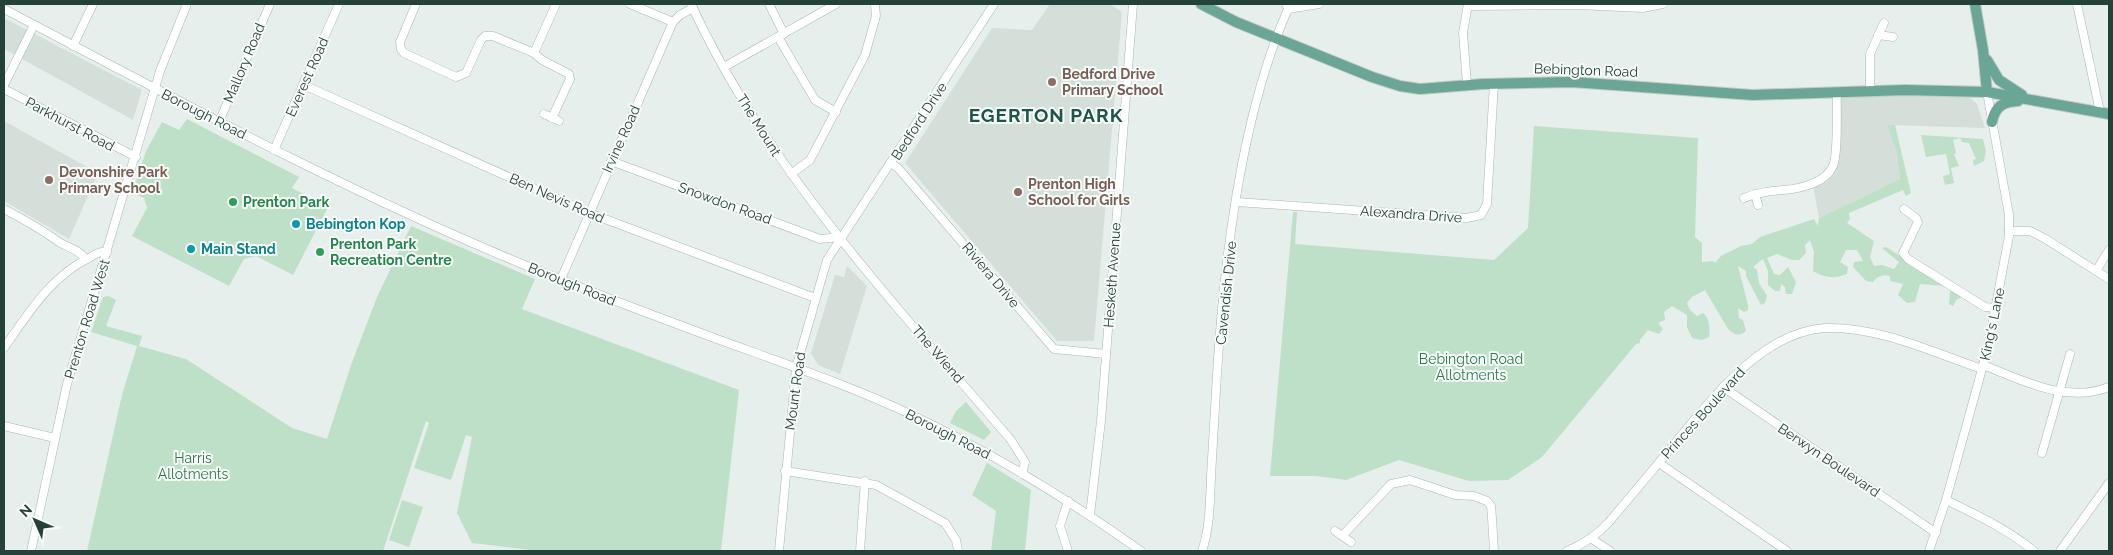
<svg xmlns="http://www.w3.org/2000/svg" width="2113" height="555" font-family="Raleway,sans-serif">
<style>
.built{fill:#d4dfda}
.green{fill:#bfe0c8}
.lines{fill:none;stroke-linecap:round;stroke-linejoin:round}
.minor-casing{stroke:#a8b8b2;stroke-width:9}
.major-casing{stroke:#c2cac8;stroke-width:12}
.minor{stroke:#fff;stroke-width:8}
.major{stroke:#6aa596;stroke-width:10}
.education-dot{fill:#8d6e63;stroke:#f7fbf9;stroke-width:2}
.leisure-dot{fill:#2e9e5b;stroke:#f7fbf9;stroke-width:2}
.culture-dot{fill:#0f9aa8;stroke:#f7fbf9;stroke-width:2}
.labels{text-anchor:middle;stroke-width:4;stroke-linejoin:round;paint-order:stroke}
.street-label{font-size:14px;fill:#24423a;stroke:#f7fbf9}
.education-label{font-size:14px;font-weight:bold;fill:#785e54;stroke:#f7fbf9;text-anchor:start}
.leisure-label{font-size:14px;font-weight:bold;fill:#27864d;stroke:#f7fbf9;text-anchor:start}
.culture-label{font-size:14px;font-weight:bold;fill:#0d838f;stroke:#f7fbf9;text-anchor:start}
.park-label{font-size:14px;fill:#2d7a4b;stroke:#f7fbf9}
.district-label{font-size:19px;font-weight:bold;letter-spacing:1px;fill:#1f5548;stroke:#f7fbf9}
</style>
<rect width="100%" height="100%" fill="#e6efeb"/>
<!-- built -->
<g class="built">
<polygon points="1050,4 1110,4 1122,12 1094,341 1057,341 905,163 992,28 1032,30"/>
<polygon points="4,18 142,90 133,120 4,49"/>
<polygon points="1839,94 1967,95 1977,104 1985,128 1888,125 1896,150 1900,179 1819,218 1813,186 1835,168"/>
<polygon points="4,121 98,173 69,239 4,201"/>
<polygon points="847,266 867,286 840,374 818,365 811,353 835,275 844,277"/>
</g>
<!-- green -->
<g class="green">
<polygon points="187,119 299,177 292,188 328,207 293,275 256,256 244,259 229,286 132,236 147,208 144,198 132,193 146,151 162,122 179,130"/>
<path d="M1887,125H1895L1911,193L1906,196L1903,190L1849,213L1850,219L1847,223L1874,241L1870,257L1874,266L1882,265L1894,269L1899,262L1882,248L1886,247L1960,294L1962,297L1956,300L1953,306L1949,304L1950,290L1943,286L1920,284L1915,302L1907,303L1898,295L1903,284L1890,281V276C1882,274 1878,276 1873,282L1866,281L1853,267L1854,262L1863,261L1857,250H1846L1840,262L1848,267L1847,274C1836,279 1823,278 1813,271L1814,252L1810,240L1805,245L1806,253L1799,260H1792L1777,254L1767,258L1774,274L1780,275L1788,267L1796,282L1792,294H1786L1785,287L1781,284L1780,291H1775L1768,285V271L1763,259L1753,267L1757,270L1759,283L1767,296L1765,303L1761,305L1746,276V271L1738,266L1748,305V310L1744,312L1738,308L1739,318L1743,320L1746,331C1739,337 1734,335 1728,329L1705,290L1692,297L1687,303L1690,310L1697,316L1703,313C1710,319 1710,328 1709,337L1702,340L1692,338L1687,327V315L1672,306L1664,312L1665,320L1658,323L1663,329L1659,334L1648,330L1640,340V343L1636,344L1542,457L1508,480L1469,481L1399,460L1346,480L1316,476H1270L1293,212H1297L1295,244L1494,260L1528,228L1534,126L1698,138L1695,237L1702,243V262L1713,261L1715,263L1721,256L1741,246L1752,244L1760,237L1814,219L1818,226L1819,218L1900,179L1896,150Z"/>
<polygon points="1921,135 1983,139 1986,151 1984,161 1974,166 1973,160 1976,159 1969,143 1962,142 1960,138 1953,140 1956,153 1954,154 1959,166 1951,168 1954,183 1945,185 1943,176 1950,174 1946,154 1926,157"/>
<polygon points="411,226 535,279 522,309 739,390 721,551 538,551 472,543 457,513 472,437 466,435 451,480 414,468 429,423 426,421 383,551 87,551 122,395 137,346 91,332 103,297 108,296 116,300 106,326 142,336 139,346 186,359 292,428 327,439 351,365 377,297"/>
<polygon points="966,402 991,432 984,440 950,423 956,411"/>
<polygon points="987,463 1031,490 1025,551 991,551 996,511 972,495"/>
<polygon points="402,500 423,507 409,547 389,540"/>
</g>
<g class="lines">
<!-- minor casing -->
<g class="minor-casing">
<g id="minor">
<polyline points="416,4 400,42 401,49 404,53 456,77 466,73 481,40 485,36 493,36 534,53"/>
<polyline points="630,4 673,22"/>
<path d="M691,4C767,169 894,303 1011,440L1025,462L1022,474"/>
<polyline points="769,4 784,34"/>
<polyline points="2077,4 2100,112"/>
<polyline points="1468,6 1578,5 1643,8 1663,4"/>
<path d="M4,9C174,98 343,190 522,264C586,290 652,315 717,339C783,363 849,385 912,415C993,453 1069,500 1141,551"/>
<polyline points="1288,9 1319,4"/>
<polyline points="1878,35 1893,37"/>
<polyline points="778,37 815,100 836,112"/>
<polyline points="73,46 93,4"/>
<polyline points="534,53 542,60 569,74 570,79 552,118"/>
<polyline points="534,53 556,4"/>
<polyline points="724,67 836,4"/>
<polyline points="4,85 34,25"/>
<polyline points="304,85 589,213 815,298"/>
<polyline points="1467,85 1463,33 1468,4"/>
<polyline points="4,89 136,157"/>
<polyline points="1870,91 1870,54 1884,23"/>
<polyline points="544,114 559,121"/>
<polyline points="219,122 270,4"/>
<polyline points="274,150 339,4"/>
<polyline points="611,161 820,239 841,237"/>
<polyline points="891,163 898,168 1054,349 1106,354"/>
<polyline points="791,174 810,160 865,55 876,16 875,4"/>
<polyline points="1755,194 1758,205"/>
<path d="M1744,198C1762,191 1774,191 1792,189C1806,187 1825,181 1832,168C1839,157 1836,108 1837,92"/>
<polyline points="1237,202 1467,218 1481,215 1487,204 1494,83"/>
<path d="M4,209C23,219 41,229 59,242C68,248 79,249 85,259"/>
<polyline points="1904,209 1916,218 1918,222 1903,253 1908,259 1985,307 1996,308"/>
<polyline points="2009,231 2030,231 2044,238 2109,279"/>
<polyline points="2096,271 2109,250"/>
<polyline points="561,279 673,22 680,15 693,8"/>
<path d="M4,348C28,314 50,277 89,258C95,254 100,251 107,252"/>
<path d="M1983,365C2022,380 2066,404 2109,387"/>
<polyline points="1723,387 1936,533"/>
<polyline points="4,426 55,438"/>
<polyline points="2042,453 2070,354"/>
<polyline points="1659,463 1787,551"/>
<polyline points="785,471 876,485 945,523 956,540 958,551"/>
<path d="M1946,500C1977,515 2007,529 2034,551"/>
<polyline points="1090,515 1101,421 1133,4"/>
<polyline points="1335,531 1351,542"/>
<polyline points="1343,535 1391,484 1410,480 1455,495 1474,496 1487,501 1491,506 1492,518 1494,551"/>
<polyline points="1592,539 1610,551"/>
<polyline points="31,551 67,384 160,71 187,4"/>
<polyline points="779,551 796,368 827,260 994,4"/>
<polyline points="860,551 865,481"/>
<polyline points="1068,551 1060,526 1068,501"/>
<path d="M1202,551C1210,528 1210,501 1211,476C1213,442 1215,408 1217,374C1224,260 1242,113 1288,9L1286,4"/>
<path d="M1567,551C1584,544 1597,535 1609,522C1631,496 1653,470 1675,443C1712,399 1762,332 1825,328C1878,326 1932,352 1982,369"/>
<polyline points="1929,551 1946,500 1988,347 2009,236 2009,215 1987,92"/>
<polyline points="2060,551 2109,483"/>
</g>
</g>
<!-- major casing -->
<g class="major-casing">
<g id="major">
<polyline points="1201,4 1236,22 1372,77 1400,86 1420,89 1483,84 1572,82 1753,95 1905,90 1987,92 2109,114"/>
<polyline points="1975,4 1983,50 1987,92"/>
<polyline points="1987,60 1999,80 2022,95"/>
<path d="M1992,122C1995,106 2003,102 2018,101"/>
</g>
</g>
<!-- minor -->
<use href="#minor" class="minor"/>
<!-- major -->
<use href="#major" class="major"/>
</g>
<!-- markers -->
<g class="education-dot">
<circle cx="1052" cy="82" r="5"/>
<circle cx="49" cy="180" r="5"/>
<circle cx="1018" cy="192" r="5"/>
</g>
<g class="leisure-dot">
<circle cx="233" cy="202" r="5"/>
<circle cx="320" cy="252" r="5"/>
</g>
<g class="culture-dot">
<circle cx="296" cy="224" r="5"/>
<circle cx="191" cy="249" r="5"/>
</g>
<g class="labels">
<!-- street labels -->
<g class="street-label">
<text transform="translate(244 63) rotate(-67)" y="5">Mallory Road</text>
<text transform="translate(1586 70) rotate(2)" y="5">Bebington Road</text>
<text transform="translate(307 77) rotate(-66)" y="5">Everest Road</text>
<text transform="translate(204 114) rotate(27)" y="5">Borough Road</text>
<text transform="translate(919 121) rotate(-57)" y="5">Bedford Drive</text>
<text transform="translate(70 124) rotate(28)" y="5">Parkhurst Road</text>
<text transform="translate(759 125) rotate(58)" y="5">The Mount</text>
<text transform="translate(621 139) rotate(-66)" y="5">Irvine Road</text>
<text transform="translate(557 198) rotate(24)" y="5">Ben Nevis Road</text>
<text transform="translate(725 203) rotate(20)" y="5">Snowdon Road</text>
<text transform="translate(1411 214) rotate(4)" y="5">Alexandra Drive</text>
<text transform="translate(991 275) rotate(50)" y="5">Riviera Drive</text>
<text transform="translate(1112 275) rotate(-86)" y="5">Hesketh Avenue</text>
<text transform="translate(572 284) rotate(22)" y="5">Borough Road</text>
<text transform="translate(1226 293) rotate(-84)" y="5">Cavendish Drive</text>
<text transform="translate(87 319) rotate(-73)" y="5">Prenton Road West</text>
<text transform="translate(1992 324) rotate(-78)" y="5">King's Lane</text>
<text transform="translate(938 354) rotate(49)" y="5">The Wiend</text>
<text transform="translate(795 391) rotate(-82)" y="5">Mount Road</text>
<text transform="translate(1703 413) rotate(-48)" y="5">Princes Boulevard</text>
<text transform="translate(948 434) rotate(27)" y="5">Borough Road</text>
<text transform="translate(1829 460) rotate(34)" y="5">Berwyn Boulevard</text>
</g>
<!-- education labels -->
<g class="education-label">
<text x="1062" y="79">Bedford Drive<tspan x="1062" dy="16">Primary School</tspan></text>
<text x="59" y="177">Devonshire Park<tspan x="59" dy="16">Primary School</tspan></text>
<text x="1028" y="189">Prenton High<tspan x="1028" dy="16">School for Girls</tspan></text>
</g>
<!-- leisure labels -->
<g class="leisure-label">
<text x="243" y="207">Prenton Park</text>
<text x="330" y="249">Prenton Park<tspan x="330" dy="16">Recreation Centre</tspan></text>
</g>
<!-- culture labels -->
<g class="culture-label">
<text x="306" y="229">Bebington Kop</text>
<text x="201" y="254">Main Stand</text>
</g>
<!-- park labels -->
<g class="park-label">
<text x="1471" y="364">Bebington Road<tspan x="1471" dy="16">Allotments</tspan></text>
<text x="193" y="463">Harris<tspan x="193" dy="16">Allotments</tspan></text>
</g>
<!-- district labels -->
<g class="district-label">
<text x="1046" y="122">EGERTON PARK</text>
</g>
</g>
<!-- border -->
<rect width="2113" height="555" fill="none" stroke="#24423a" stroke-width="10"/>
<!-- north arrow -->
<g transform="translate(35 520) rotate(315)" stroke="#f7fbf9" stroke-width="4" paint-order="stroke">
<path d="M0-4L9 19L0 12L-9 19Z" fill="#24423a"/>
<text y="-8" font-size="14" font-weight="bold" text-anchor="middle" fill="#24423a">N</text>
</g>
</svg>
